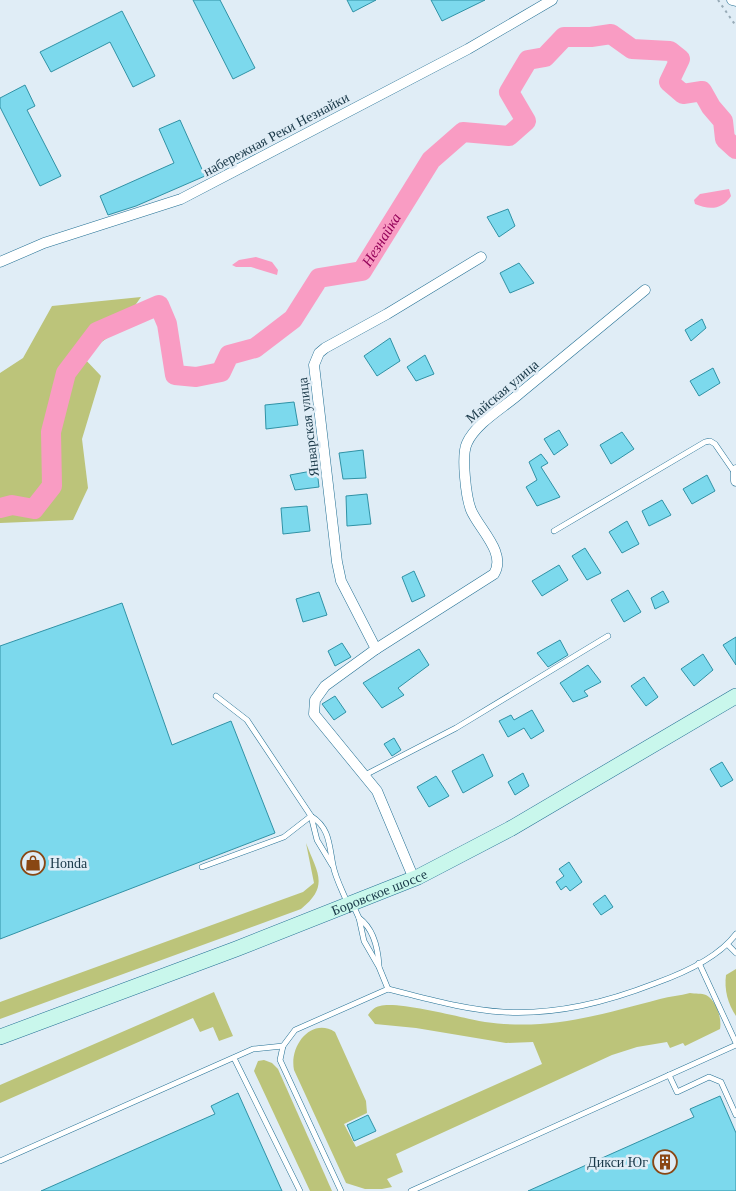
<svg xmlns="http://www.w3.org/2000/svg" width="736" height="1191" font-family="Georgia,serif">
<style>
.green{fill:#bcc47a}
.water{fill:#f99cc3}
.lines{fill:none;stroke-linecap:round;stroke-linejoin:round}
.river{stroke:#f99cc3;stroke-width:20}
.building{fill:#7cd9ed;stroke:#3092a6}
.service-casing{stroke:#237094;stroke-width:6}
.minor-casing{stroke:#237094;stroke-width:11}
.secondary-casing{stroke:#237094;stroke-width:16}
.path{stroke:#98abb7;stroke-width:2;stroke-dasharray:2.5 4;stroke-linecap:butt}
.service{stroke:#fff;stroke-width:5}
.minor{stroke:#fff;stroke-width:10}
.secondary{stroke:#c9f7ec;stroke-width:15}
.labels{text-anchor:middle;stroke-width:5;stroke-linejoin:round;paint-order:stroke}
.street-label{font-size:14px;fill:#193848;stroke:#e0edf6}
.poi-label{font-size:14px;fill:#193848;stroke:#e0edf6;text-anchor:start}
.water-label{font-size:15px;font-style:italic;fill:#95045a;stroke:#e0edf6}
</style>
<rect width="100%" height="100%" fill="#e0edf6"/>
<!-- green -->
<g class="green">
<polygon points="141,297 117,331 82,356 101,376 82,439 88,488 73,520 0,523 0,373 23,358 52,306"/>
<path d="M306,843C317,872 330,886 301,909L0,1019V1002L303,892L314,883Z"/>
<path d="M736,969V1016C728,1004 724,990 726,975Z"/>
<polygon points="214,992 233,1036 219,1041 213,1027 200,1032 193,1018 0,1103 0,1085"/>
<path d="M690,993C695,994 702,993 706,995C717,1001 722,1019 720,1029L685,1046L683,1043L670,1048L667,1042L637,1047L612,1055L396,1154L403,1172L387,1179L392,1187L382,1189H365L346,1183L294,1070C289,1045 312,1017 335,1032L366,1101L367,1113L344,1124L356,1147L542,1064L533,1042L506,1043L416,1028L375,1024L368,1015C371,1011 374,1007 380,1006C399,1001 461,1018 485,1022C549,1031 599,1015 660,999C670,996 680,996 690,993Z"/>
<polygon points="264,1060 272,1063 278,1069 332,1191 310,1191 254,1071 258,1061"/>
</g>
<!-- water -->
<g class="water">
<path d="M729,189L731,196C722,210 709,210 695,204L694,200L700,194Z"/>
<polygon points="256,257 272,262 278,270 277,275 251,267 236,267 232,265 239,260"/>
</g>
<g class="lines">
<!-- river -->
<path class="river" id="s1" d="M0,508L12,505L34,509L52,486L51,432L66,373L97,332L159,305L167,324L175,375L196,377L221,372L229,355L255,348L293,319L319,278L362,271L431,160L463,132L509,136L526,121L509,92L528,60L545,57L564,37H591L611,34L632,49L670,51L680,59L669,82L683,94L702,91L711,107L723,121L725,139L736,149"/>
</g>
<!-- building -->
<g class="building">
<polygon points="193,0 220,0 255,68 233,79"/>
<polygon points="347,0 376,0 353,12"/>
<polygon points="431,0 485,0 442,21"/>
<polygon points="122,11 155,76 133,87 110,42 51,72 40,52"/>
<polygon points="25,85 35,106 27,110 61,176 40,186 0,107 0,98"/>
<polygon points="180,120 205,176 136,206 108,215 100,196 174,163 159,129"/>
<polygon points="508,209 515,226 499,237 487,217"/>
<polygon points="519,263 534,283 510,293 500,273"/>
<polygon points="702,319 706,328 691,341 685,330"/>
<polygon points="390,338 400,361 377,376 364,356"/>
<polygon points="425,355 434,374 416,381 407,367"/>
<polygon points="713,368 720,383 699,396 690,381"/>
<polygon points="294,402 298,425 266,429 265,405"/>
<polygon points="559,430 568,445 554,455 544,439"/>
<polygon points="622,432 634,449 611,464 600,445"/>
<polygon points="363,450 366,478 343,479 339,453"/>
<polygon points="541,454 548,463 541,467 560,497 537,506 526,487 537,480 529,462"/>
<polygon points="317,470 319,487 295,490 290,475"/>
<polygon points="707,475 715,491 692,504 683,489"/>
<polygon points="367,494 371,524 347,526 346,496"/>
<polygon points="662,500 671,515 649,526 642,511"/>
<polygon points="307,506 310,531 283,534 281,508"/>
<polygon points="627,521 639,544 622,553 609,532"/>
<polygon points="585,548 601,573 587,580 572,556"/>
<polygon points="559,565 568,580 542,596 532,581"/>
<polygon points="414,571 425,596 412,602 402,577"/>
<polygon points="628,590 641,612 624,622 611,600"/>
<polygon points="663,591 669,602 655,609 651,598"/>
<polygon points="319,592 327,615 303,622 296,599"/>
<polygon points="122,603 172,745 231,721 275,833 0,939 0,646"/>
<polygon points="736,637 736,665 723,645"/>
<polygon points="560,640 568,655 548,667 537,653"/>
<polygon points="342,643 351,657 335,666 328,651"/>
<polygon points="419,649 429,665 398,688 404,695 382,708 363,683"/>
<polygon points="703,654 713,670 694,686 681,669"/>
<polygon points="588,665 601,682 584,691 588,696 573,702 560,683"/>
<polygon points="644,677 658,697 646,706 631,686"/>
<polygon points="335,696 346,712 334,720 322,704"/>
<polygon points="532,710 544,731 531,739 524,728 508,737 499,721 511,715 514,720"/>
<polygon points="394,738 401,750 392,756 384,744"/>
<polygon points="483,754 493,776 463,793 452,771"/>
<polygon points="722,762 733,780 721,787 710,769"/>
<polygon points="523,773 529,786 515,795 508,782"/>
<polygon points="436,776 449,796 429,807 417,787"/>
<polygon points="569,862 582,882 570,891 566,886 561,890 556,882 564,876 559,869"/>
<polygon points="605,895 613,907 601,915 593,904"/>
<polygon points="238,1093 282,1191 41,1191 215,1114 211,1106"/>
<polygon points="720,1096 736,1133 736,1191 528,1191 694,1117 690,1109"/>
<polygon points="368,1115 376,1131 354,1141 347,1125"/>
</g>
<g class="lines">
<!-- service casing -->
<g class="service-casing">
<g id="service">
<polyline points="554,531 705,442 710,441 715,444 735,473"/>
<path d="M216,696L247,720L311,816C330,828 329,845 333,865C335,877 342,890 347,902"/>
<polyline points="365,775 456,728 608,636"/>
<polyline points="311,816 317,840 332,865"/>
<polyline points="202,867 284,837 311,816"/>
<polyline points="353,905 359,918 364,941 379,967 388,989"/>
<path d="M359,918C374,929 378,948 379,966"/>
<polyline points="728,945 736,953"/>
<polyline points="699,963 736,1043"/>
<path d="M388,989C425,998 465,1010 503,1012C557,1015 607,1002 656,983C684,973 718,958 736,934"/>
<polyline points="234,1058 300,1191"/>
<polyline points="669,1075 677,1092 709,1077 721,1082 736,1115"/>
<polyline points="0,1161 253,1049 283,1046"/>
<polyline points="341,1191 280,1060 283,1046 295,1030 388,989"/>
<polyline points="411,1191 736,1045"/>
</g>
</g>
<!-- minor casing -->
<g class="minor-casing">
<g id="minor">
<polyline points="732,0 736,1"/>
<polyline points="0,262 44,243 181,199 468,49 552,0"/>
<polyline points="736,470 736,481"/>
<polyline points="376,649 341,581 337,562 314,365 319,353 325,348 387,314 481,257"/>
<path d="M414,879L377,791L314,714L315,700L325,686L376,649L494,574C507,553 479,529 471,510C466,497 461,455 467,443C476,423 503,408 519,394C561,359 603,325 645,290"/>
</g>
</g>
<!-- secondary casing -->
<g class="secondary-casing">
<g id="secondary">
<path id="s2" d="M0,1037L236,949L418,877L510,829L736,696"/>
</g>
</g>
<!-- path -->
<polyline class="path" points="718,0 736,26"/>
<!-- service -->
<use href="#service" class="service"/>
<!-- minor -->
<use href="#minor" class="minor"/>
<!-- secondary -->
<use href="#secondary" class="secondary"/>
</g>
<!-- icons -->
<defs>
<g id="shop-ring" transform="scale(1.25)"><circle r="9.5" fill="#e0edf6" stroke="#894714" stroke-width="1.5"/><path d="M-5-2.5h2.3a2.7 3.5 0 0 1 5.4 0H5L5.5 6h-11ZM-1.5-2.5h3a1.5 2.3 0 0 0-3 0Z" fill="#894714"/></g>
<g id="building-ring" transform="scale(1.25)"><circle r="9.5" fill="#e0edf6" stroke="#894714" stroke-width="1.5"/><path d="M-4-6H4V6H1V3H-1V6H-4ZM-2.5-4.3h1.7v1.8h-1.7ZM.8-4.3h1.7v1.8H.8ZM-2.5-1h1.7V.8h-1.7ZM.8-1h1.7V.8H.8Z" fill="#894714"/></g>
</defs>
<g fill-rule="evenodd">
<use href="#shop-ring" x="33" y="863"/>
<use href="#building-ring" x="665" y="1162"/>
</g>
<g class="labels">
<!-- street labels -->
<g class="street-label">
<text transform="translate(276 134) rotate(-28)" y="5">набережная Реки Незнайки</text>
<text transform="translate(502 391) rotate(-40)" y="5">Майская улица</text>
<text transform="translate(308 427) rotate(-97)" y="5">Январская улица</text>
<text dy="5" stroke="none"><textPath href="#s2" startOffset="406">Боровское шоссе</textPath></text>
</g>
<!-- poi labels -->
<g class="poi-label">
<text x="50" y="868">Honda</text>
<text x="648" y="1167" text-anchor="end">Дикси Юг</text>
</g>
<!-- water labels -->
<g class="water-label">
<text dy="5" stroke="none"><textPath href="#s1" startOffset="639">Незнайка</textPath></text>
</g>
</g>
</svg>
